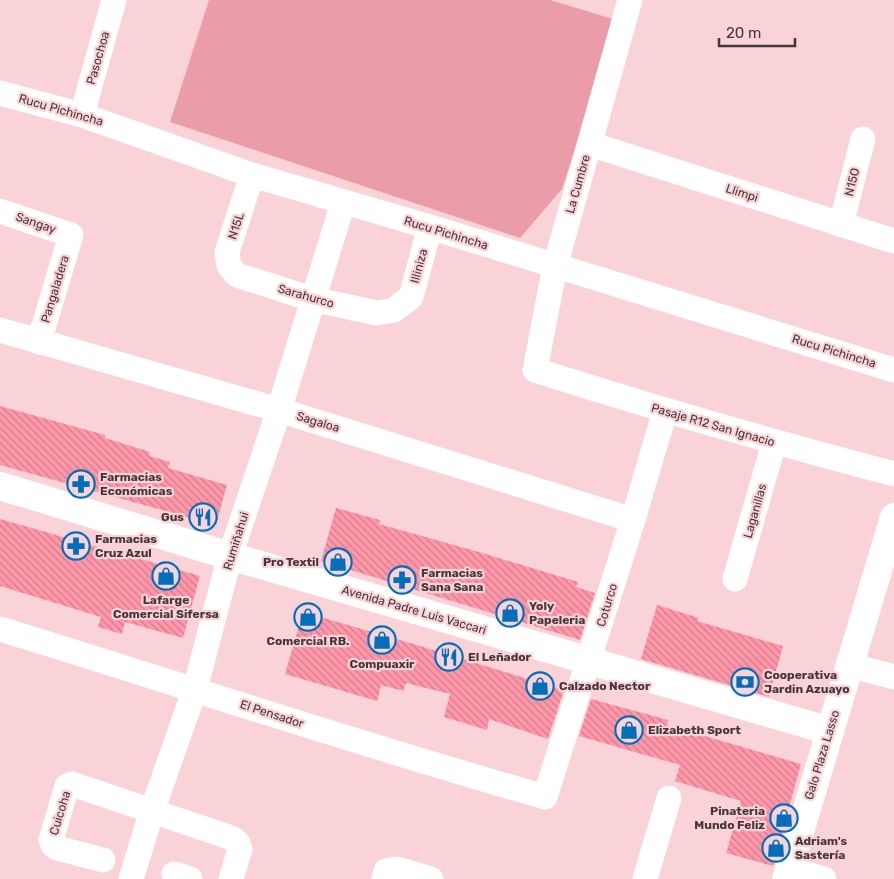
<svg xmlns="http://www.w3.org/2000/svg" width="894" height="879" font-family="Rubik,sans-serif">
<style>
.grass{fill:#ea9da9}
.building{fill:url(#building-back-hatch)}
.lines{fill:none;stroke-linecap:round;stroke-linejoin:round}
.minor{stroke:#fff;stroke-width:25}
.tertiary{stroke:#fff;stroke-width:28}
.secondary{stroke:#fff;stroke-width:28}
.labels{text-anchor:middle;stroke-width:4.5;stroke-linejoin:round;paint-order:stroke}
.street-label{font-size:12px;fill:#453638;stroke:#f9d3d8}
.poi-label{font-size:12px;font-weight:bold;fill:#453638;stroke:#f9d3d8;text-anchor:start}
</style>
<defs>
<pattern id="building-back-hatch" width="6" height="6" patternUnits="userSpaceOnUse" patternTransform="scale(1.25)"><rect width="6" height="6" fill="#ff97a9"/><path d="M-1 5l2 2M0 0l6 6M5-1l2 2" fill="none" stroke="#d07c8b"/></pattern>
</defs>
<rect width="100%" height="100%" fill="#f9d3d8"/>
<!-- grass -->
<polygon class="grass" points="209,0 550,0 613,19 583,125 562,189 520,238 170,122"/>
<!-- building -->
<g class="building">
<polygon points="0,406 105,435 105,438 150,452 149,456 170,462 168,468 227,485 216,525 0,465"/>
<polygon points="336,508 380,520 379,524 479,552 578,582 576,587 595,593 580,640 321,561"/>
<polygon points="0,519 200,576 183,638 125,622 122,634 98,627 101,617 0,586"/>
<polygon points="657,605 699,618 697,621 783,646 769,697 641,659"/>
<polygon points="303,612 410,643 564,690 548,739 489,719 487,730 444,717 450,694 406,683 403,691 381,685 377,701 285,674"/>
<polygon points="591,699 668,720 667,725 801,764 773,866 726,853 741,801 675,781 680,765 579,736"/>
</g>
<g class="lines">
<!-- minor -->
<g class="minor">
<path d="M630,0L555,266L535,370C654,408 773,442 894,474"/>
<polyline points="0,93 82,115 252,175 430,227 894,370"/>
<polyline points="82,115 114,0"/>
<polyline points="590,144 894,241"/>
<polyline points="252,175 227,252 229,266 237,275 312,299 377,313 394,310 411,297 430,227"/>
<polyline points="0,211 71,235 39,342"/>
<polyline points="841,225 863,139"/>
<polyline points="0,330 279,410 633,520"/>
<polyline points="735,579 774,443"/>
<path d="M0,629C182,685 362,745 545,797L633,520L665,411"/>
<polyline points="849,665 894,677"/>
<polyline points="103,860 57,848 53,845 51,840 67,786 72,784 232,838 238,843 240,849 231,879"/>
<polyline points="789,869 824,879"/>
<polyline points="174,874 190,879"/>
<polyline points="131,879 152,811 195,689 230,556 279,410 343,203"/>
<polyline points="384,879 386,871 397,869 431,879"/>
<polyline points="645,879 669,798"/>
</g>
<!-- tertiary -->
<polyline class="tertiary" points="786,879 894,517"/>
<!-- secondary -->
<polyline class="secondary" points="0,486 230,556 830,731"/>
</g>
<!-- icons -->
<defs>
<g id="pharmacy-ring" transform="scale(1.4375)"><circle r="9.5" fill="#f9d3d8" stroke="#006fba" stroke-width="1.5"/><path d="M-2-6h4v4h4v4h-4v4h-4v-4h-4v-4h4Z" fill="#006fba"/></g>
<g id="restaurant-ring" transform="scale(1.4375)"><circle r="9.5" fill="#f9d3d8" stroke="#006fba" stroke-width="1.5"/><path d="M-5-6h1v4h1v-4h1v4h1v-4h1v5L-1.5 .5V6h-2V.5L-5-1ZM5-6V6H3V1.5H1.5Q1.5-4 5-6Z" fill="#006fba"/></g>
<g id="shop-ring" transform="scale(1.4375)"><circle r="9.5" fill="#f9d3d8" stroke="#006fba" stroke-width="1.5"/><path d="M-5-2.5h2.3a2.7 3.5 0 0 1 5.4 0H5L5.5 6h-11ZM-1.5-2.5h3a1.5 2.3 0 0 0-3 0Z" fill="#006fba"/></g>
<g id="bank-ring" transform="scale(1.4375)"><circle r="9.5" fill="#f9d3d8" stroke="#006fba" stroke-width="1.5"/><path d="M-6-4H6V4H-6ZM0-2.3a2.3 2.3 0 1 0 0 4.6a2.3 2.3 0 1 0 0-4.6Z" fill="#006fba"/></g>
</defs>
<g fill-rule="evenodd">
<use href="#pharmacy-ring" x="81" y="484"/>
<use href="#restaurant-ring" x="203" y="517"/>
<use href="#pharmacy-ring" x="76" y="546"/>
<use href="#shop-ring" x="338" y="562"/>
<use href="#shop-ring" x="166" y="576"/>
<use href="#pharmacy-ring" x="402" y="580"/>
<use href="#shop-ring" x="510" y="613"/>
<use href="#shop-ring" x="308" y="617"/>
<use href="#shop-ring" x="382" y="640"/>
<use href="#restaurant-ring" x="449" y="657"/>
<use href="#bank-ring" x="745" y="682"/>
<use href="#shop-ring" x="540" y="686"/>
<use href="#shop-ring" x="629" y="730"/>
<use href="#shop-ring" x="784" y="818"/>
<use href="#shop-ring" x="776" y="848"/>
</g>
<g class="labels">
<!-- street labels -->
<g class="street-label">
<text transform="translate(98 58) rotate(-74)" y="4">Pasochoa</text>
<text transform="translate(61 110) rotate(16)" y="4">Rucu Pichincha</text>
<text transform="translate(852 182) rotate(-76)" y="4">N15O</text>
<text transform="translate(578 184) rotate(-74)" y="4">La Cumbre</text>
<text transform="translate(742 193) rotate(18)" y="4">Llimpi</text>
<text transform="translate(36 223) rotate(19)" y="4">Sangay</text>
<text transform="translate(236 226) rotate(-72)" y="4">N15L</text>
<text transform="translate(446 233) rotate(17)" y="4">Rucu Pichincha</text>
<text transform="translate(419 266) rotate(-75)" y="4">Illiniza</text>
<text transform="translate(55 289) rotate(-73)" y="4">Pangaladera</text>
<text transform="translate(306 296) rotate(16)" y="4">Sarahurco</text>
<text transform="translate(834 351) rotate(17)" y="4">Rucu Pichincha</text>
<text transform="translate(318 422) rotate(17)" y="4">Sagaloa</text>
<text transform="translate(713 425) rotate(16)" y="4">Pasaje R12 San Ignacio</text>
<text transform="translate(755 511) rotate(-74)" y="4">Laganillas</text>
<text transform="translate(236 541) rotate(-73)" y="4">Rumiñahui</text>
<text transform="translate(607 605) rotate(-73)" y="4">Coturco</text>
<text transform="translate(414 610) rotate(16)" y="4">Avenida Padre Luis Vaccari</text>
<text transform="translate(272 714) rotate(18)" y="4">El Pensador</text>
<text transform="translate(822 755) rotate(-73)" y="4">Galo Plaza Lasso</text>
<text transform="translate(60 813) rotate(-73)" y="4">Cuicoha</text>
</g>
<!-- poi labels -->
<g class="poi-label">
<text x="100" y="481">Farmacias<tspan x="100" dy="14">Económicas</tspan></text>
<text x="184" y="521" text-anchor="end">Gus</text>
<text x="95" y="543">Farmacias<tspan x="95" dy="14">Cruz Azul</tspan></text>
<text x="319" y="566" text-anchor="end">Pro Textil</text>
<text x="421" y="577">Farmacias<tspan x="421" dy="14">Sana Sana</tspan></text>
<text x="166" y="604" text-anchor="middle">Lafarge<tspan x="166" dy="14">Comercial Sifersa</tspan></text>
<text x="529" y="610">Yoly<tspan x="529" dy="14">Papeleria</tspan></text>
<text x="308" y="645" text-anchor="middle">Comercial RB.</text>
<text x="468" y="661">El Leñador</text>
<text x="382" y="668" text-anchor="middle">Compuaxir</text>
<text x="764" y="679">Cooperativa<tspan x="764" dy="14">Jardin Azuayo</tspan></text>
<text x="559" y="690">Calzado Nector</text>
<text x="648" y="734">Elizabeth Sport</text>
<text x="765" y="815" text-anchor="end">Pinateria<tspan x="765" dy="14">Mundo Feliz</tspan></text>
<text x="795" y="845">Adriam's<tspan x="795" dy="14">Sastería</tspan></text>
</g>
</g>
<!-- scale -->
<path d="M719 38v8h76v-8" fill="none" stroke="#453638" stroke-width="2.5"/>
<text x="726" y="38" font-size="15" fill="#453638" stroke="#f9d3d8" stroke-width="4" paint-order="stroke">20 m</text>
</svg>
